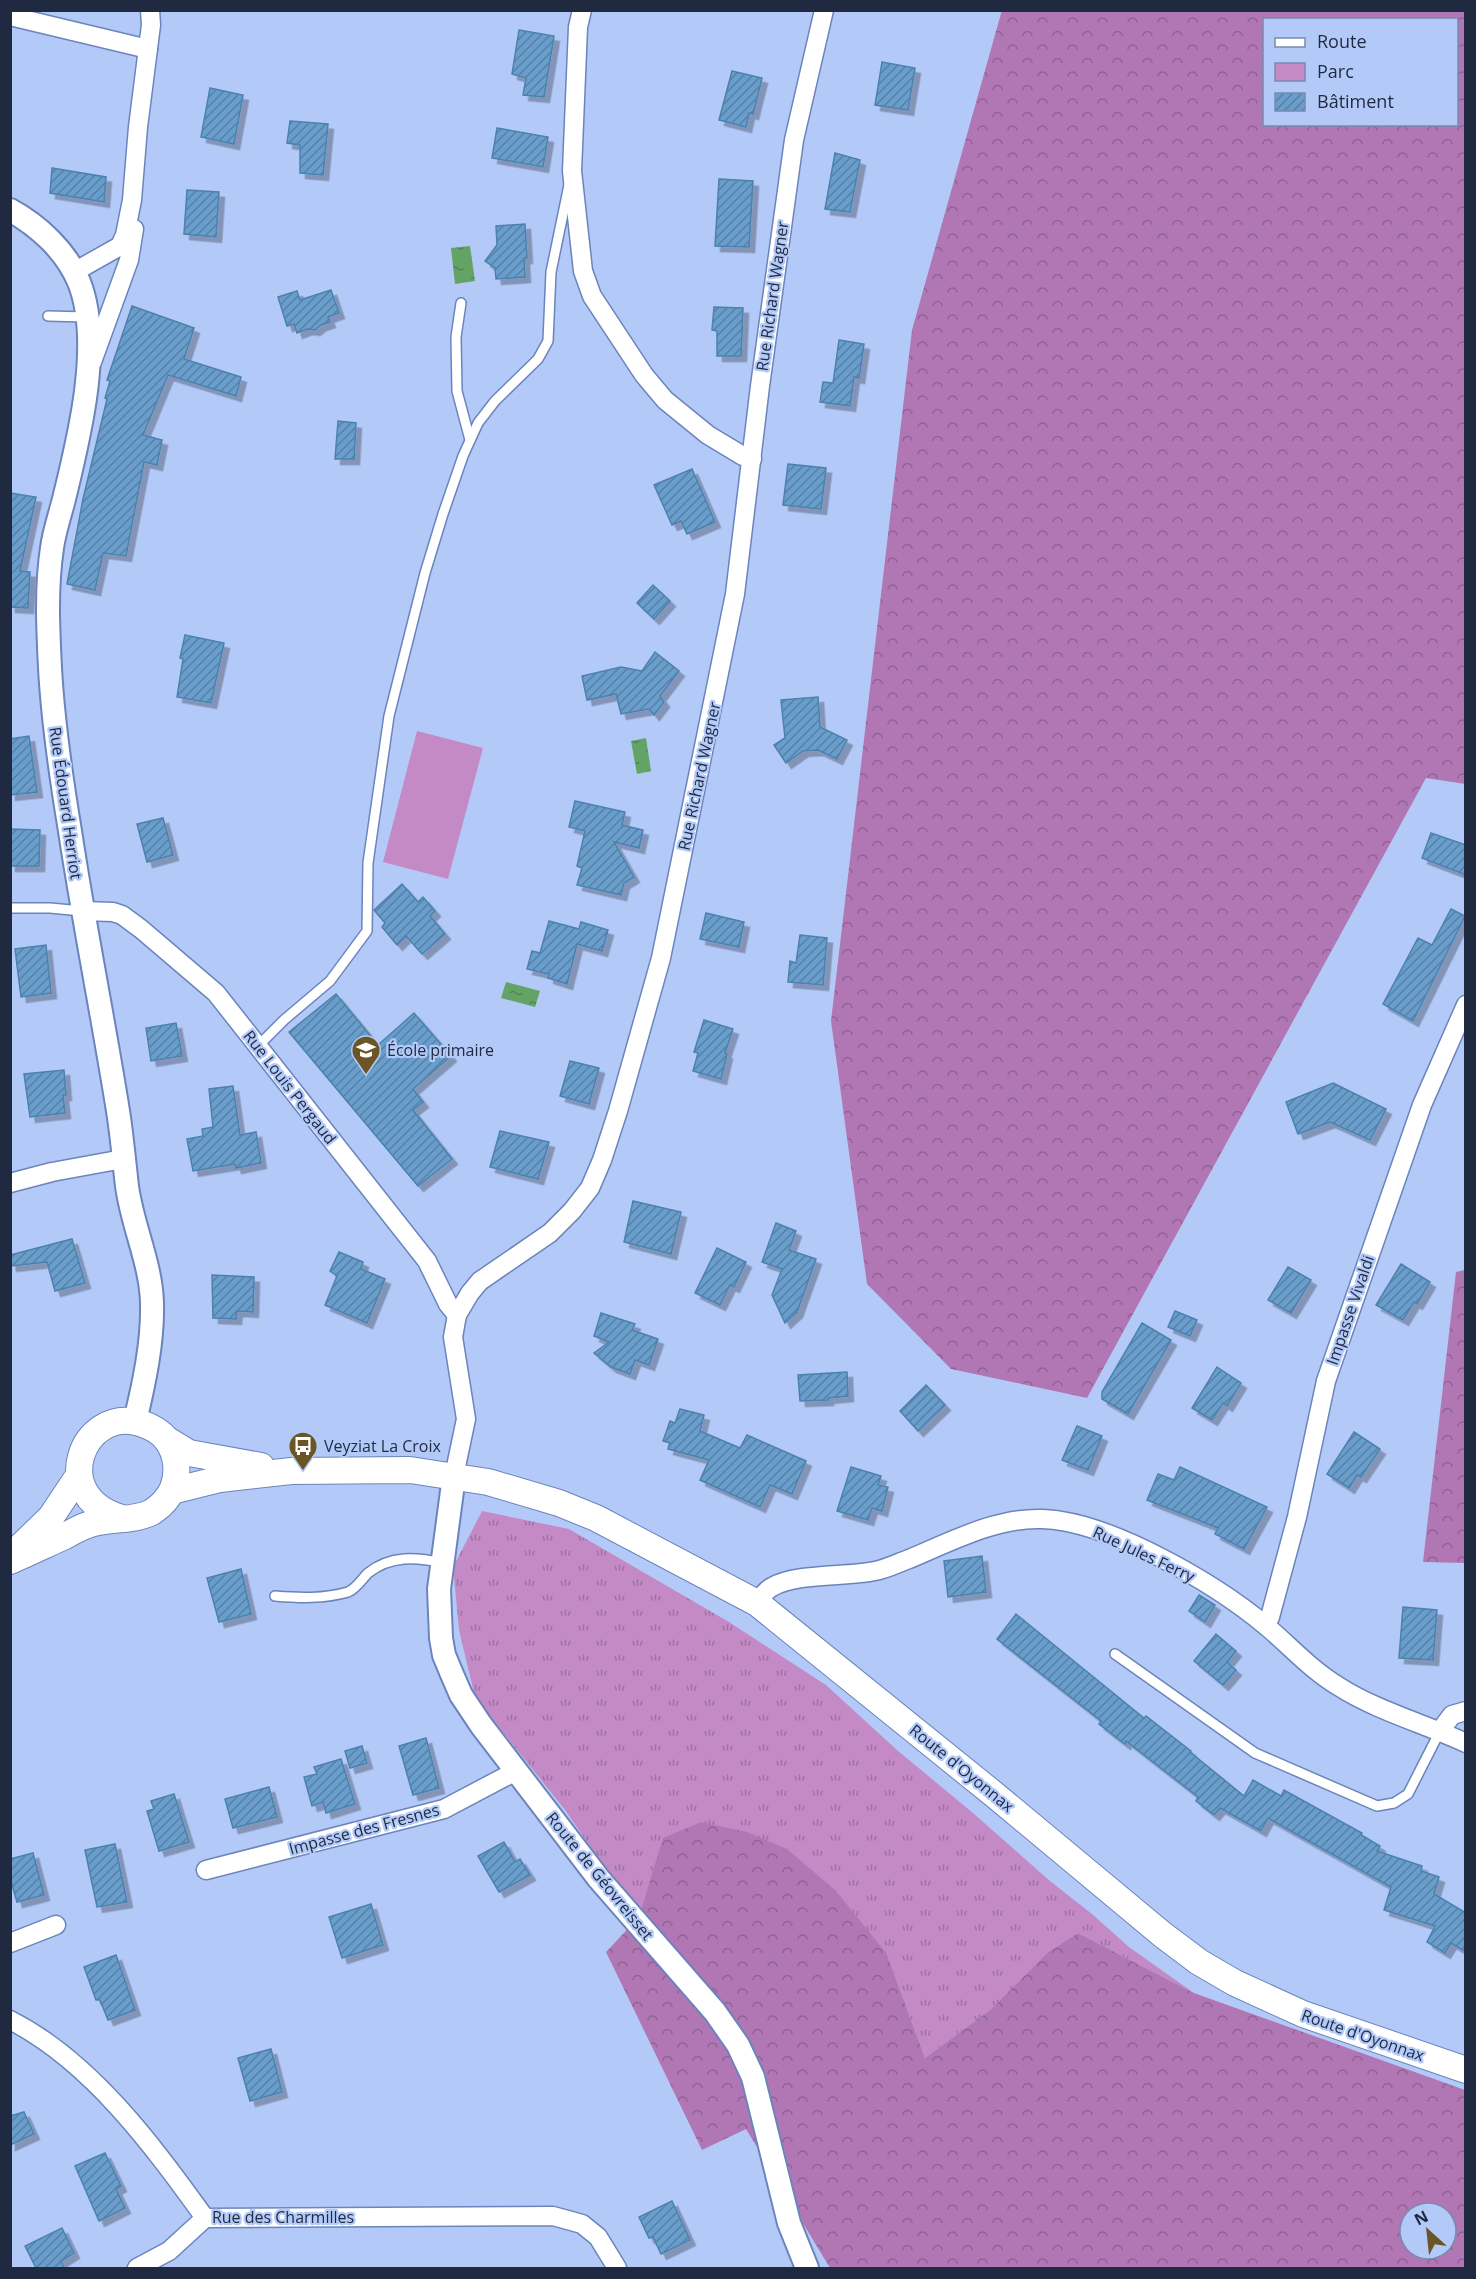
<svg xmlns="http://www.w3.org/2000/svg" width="1476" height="2279" font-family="'Open Sans',sans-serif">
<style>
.grass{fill:url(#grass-tufts)}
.forest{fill:url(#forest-crowns);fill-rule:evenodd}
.park{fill:#c48ac6}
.water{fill:url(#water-ripples)}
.building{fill:url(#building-hatch);stroke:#4c81ae;stroke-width:1.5;filter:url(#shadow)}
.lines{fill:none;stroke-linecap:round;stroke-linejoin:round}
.service-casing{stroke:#6b84bb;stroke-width:12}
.minor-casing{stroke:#6b84bb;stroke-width:21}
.tertiary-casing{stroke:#6b84bb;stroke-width:26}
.secondary-casing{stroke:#6b84bb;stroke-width:28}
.service{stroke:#fff;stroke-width:9}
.minor{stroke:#fff;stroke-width:18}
.tertiary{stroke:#fff;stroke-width:22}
.secondary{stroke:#fff;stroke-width:26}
.labels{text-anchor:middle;stroke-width:4.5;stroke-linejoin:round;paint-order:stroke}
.street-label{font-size:16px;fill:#1f293f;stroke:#b3caf9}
.poi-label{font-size:16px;fill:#1f293f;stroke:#b3caf9;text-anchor:start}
</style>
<defs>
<pattern id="grass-tufts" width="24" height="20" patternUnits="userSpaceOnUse" patternTransform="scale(1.5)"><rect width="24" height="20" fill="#c48ac6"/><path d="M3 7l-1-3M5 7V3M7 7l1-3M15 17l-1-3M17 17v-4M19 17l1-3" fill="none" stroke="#9f71a2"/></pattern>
<pattern id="forest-crowns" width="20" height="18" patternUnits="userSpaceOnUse" patternTransform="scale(1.5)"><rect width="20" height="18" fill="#b176b4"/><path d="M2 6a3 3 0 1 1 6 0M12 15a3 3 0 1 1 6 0" fill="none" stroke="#8f6194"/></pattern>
<pattern id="water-ripples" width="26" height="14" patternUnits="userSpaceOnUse" patternTransform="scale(1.5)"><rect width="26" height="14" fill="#63a366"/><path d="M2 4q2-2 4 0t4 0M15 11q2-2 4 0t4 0" fill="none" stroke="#518555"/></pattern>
<pattern id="building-hatch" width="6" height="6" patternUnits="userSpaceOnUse" patternTransform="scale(1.5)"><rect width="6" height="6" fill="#699ecc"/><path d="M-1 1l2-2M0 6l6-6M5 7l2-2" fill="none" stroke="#5681a7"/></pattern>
<filter id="shadow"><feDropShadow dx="5.5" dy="5.5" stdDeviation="0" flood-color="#0004"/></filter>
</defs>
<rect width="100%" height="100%" fill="#b3caf9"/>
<!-- grass -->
<polygon class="grass" points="482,1511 569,1529 729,1622 826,1685 897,1750 973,1813 1050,1881 1092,1914 1129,1947 1194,1993 1078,1933 1048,1952 990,2010 925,2058 887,1954 639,1917 565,1810 475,1697 459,1630 453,1567"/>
<!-- forest -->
<g class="forest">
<path d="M1002,10L1465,11V784L1426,778L1087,1398L951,1369L867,1284L831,1021L912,330ZM1264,20H1456V124H1264Z"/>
<polygon points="1465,1270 1465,1563 1423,1562 1456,1272"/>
<path d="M701,1822L747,1832L787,1849L836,1891L887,1954L925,2058L990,2010L1048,1952L1078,1933L1194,1993L1465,2090V2268H830L746,2129L702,2150L606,1952L639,1917L663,1838ZM1410,2213H1446V2249H1410Z"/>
</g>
<!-- park -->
<polygon class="park" points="417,731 483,748 448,879 383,862"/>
<!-- water -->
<g class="water">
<polygon points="470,246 475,281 455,284 451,248"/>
<polygon points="646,738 651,771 637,774 631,741"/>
<polygon points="506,982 540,991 535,1007 501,998"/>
</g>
<!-- building -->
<g class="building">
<polygon points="519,30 554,36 544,97 523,95 526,78 512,74"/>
<polygon points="882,62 915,68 908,110 875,105"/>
<polygon points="732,71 762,78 753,114 749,113 746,127 719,120"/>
<polygon points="210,88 243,95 234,144 201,137"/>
<polygon points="290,121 328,124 323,175 300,173 300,145 287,143"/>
<polygon points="497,128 548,137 543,167 492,158"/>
<polygon points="835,153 860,160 850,212 825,209"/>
<polygon points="52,168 106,177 104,202 50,193"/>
<polygon points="719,179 753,181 749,247 715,246"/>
<polygon points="187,190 219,192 216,237 184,234"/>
<polygon points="525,224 527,258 524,258 525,277 496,279 495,268 485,261 497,245 496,226"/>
<polygon points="331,290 339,313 328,317 330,322 321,325 315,330 307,329 297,333 294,324 287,326 278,297 297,291 300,300"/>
<polygon points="132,306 194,328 184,359 241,377 236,396 168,375 143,435 162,440 157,465 144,462 126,556 103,553 95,590 67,584 83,499 107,399 105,398 110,381 107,380"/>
<polygon points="714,307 743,308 741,356 717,356 717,331 712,330"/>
<polygon points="839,340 864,344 859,378 854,377 850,406 820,402 823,382 833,383"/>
<polygon points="338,421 356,423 354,459 335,459"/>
<polygon points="788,464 826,468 821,509 783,505"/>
<polygon points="692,469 715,522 687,534 681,521 672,525 654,485"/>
<polygon points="10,493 36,497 20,571 30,572 28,608 10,607"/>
<polygon points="653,585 670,601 654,619 637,603"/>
<polygon points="185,635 224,643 211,703 177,697 183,659 180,658"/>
<polygon points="655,652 679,671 660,696 664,702 654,715 649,709 621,714 616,694 587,700 582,676 621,667 642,671"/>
<polygon points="818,697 820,727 847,740 837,759 818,750 803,751 786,763 774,745 785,738 781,700"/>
<polygon points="29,736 37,792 10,795 10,739"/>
<polygon points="575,801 625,812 622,825 643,830 639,848 614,842 634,877 624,883 621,895 577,885 582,868 577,866 585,831 569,827"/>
<polygon points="163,818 173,855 147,862 137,824"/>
<polygon points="10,829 40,830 39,866 10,866"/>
<polygon points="1431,833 1466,845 1466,875 1422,858"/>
<polygon points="402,884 418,902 423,897 435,911 430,916 445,934 422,954 406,936 397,945 382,927 385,923 374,910"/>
<polygon points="1451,909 1465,916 1413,1021 1383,1004 1418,938 1432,945"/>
<polygon points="706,913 744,922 739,947 700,939"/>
<polygon points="549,921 579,929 581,922 608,930 602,951 577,944 567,984 548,978 549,974 527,969 532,951 540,953"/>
<polygon points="800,935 827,938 823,985 788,982 790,961 796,963"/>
<polygon points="46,945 51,993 21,997 15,949"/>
<polygon points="336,994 378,1045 414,1013 451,1056 413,1089 423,1102 413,1110 452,1159 418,1186 289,1032"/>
<polygon points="704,1020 733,1029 725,1053 727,1054 721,1079 693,1071 698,1053 694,1052"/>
<polygon points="176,1023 182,1056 151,1061 146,1028"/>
<polygon points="570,1061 599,1068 589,1104 560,1096"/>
<polygon points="64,1070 66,1095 63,1095 65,1113 30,1117 24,1074"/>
<polygon points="1333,1083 1386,1109 1370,1140 1330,1122 1298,1134 1286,1102"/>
<polygon points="233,1086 240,1135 256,1132 261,1163 236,1168 235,1164 193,1171 187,1139 203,1136 202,1129 213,1127 209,1089"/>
<polygon points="500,1131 549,1142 538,1179 490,1167"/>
<polygon points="633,1201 681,1212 671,1254 624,1242"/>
<polygon points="776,1223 796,1231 789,1250 816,1259 797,1312 785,1323 772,1295 782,1269 762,1262"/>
<polygon points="72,1239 85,1283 55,1291 47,1262 11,1266 10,1255"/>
<polygon points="717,1248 746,1262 734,1287 730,1285 720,1305 695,1293"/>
<polygon points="339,1252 363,1262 361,1269 385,1279 367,1323 325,1305 337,1276 330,1271"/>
<polygon points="1401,1264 1430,1282 1417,1304 1414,1302 1403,1320 1376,1305"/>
<polygon points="1288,1267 1311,1280 1291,1313 1268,1300"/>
<polygon points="212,1275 254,1277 253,1312 237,1311 236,1319 213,1318"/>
<polygon points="1175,1311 1197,1320 1190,1336 1168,1327"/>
<polygon points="601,1313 635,1324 632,1330 658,1339 649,1365 635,1360 630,1374 611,1367 594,1353 609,1342 594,1336"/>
<polygon points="1142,1323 1171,1340 1128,1414 1102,1399 1102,1392"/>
<polygon points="1217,1367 1241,1383 1227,1406 1223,1403 1212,1420 1192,1408"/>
<polygon points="847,1372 848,1396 828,1398 828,1400 800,1401 798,1375"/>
<polygon points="926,1385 945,1405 918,1431 900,1411"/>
<polygon points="680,1409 704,1415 700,1431 740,1448 747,1435 806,1461 792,1494 770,1485 760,1507 700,1480 709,1460 668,1449 670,1443 663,1441 670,1421 675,1423"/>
<polygon points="1077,1426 1102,1436 1088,1470 1062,1460"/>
<polygon points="1354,1432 1380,1449 1361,1477 1357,1475 1349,1488 1327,1474"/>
<polygon points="851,1467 881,1476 878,1485 888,1487 882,1511 872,1508 868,1520 837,1511"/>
<polygon points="1180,1467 1267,1507 1244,1549 1215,1534 1218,1528 1147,1500 1158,1474 1174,1480"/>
<polygon points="982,1556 986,1592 948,1597 944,1561"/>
<polygon points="241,1569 251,1614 219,1622 207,1578"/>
<polygon points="1199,1595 1215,1605 1205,1622 1189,1611"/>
<polygon points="1403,1607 1437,1610 1433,1660 1399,1658"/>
<polygon points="1016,1614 1144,1718 1146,1716 1191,1751 1190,1752 1244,1796 1253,1780 1281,1796 1284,1790 1362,1833 1361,1835 1380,1846 1377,1851 1422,1866 1421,1871 1439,1877 1434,1894 1466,1913 1466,1952 1451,1943 1445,1953 1427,1942 1435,1926 1384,1910 1391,1887 1268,1818 1261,1831 1220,1808 1214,1815 1196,1801 1198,1797 1126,1741 1125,1744 1099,1724 1101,1721 997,1639"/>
<polygon points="1216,1634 1236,1651 1227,1662 1236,1670 1223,1685 1194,1661"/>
<polygon points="426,1738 439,1788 413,1795 399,1746"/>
<polygon points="362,1746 367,1763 350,1768 345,1751"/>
<polygon points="341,1759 355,1804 326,1813 323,1802 312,1806 304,1777 317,1774 314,1767"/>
<polygon points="269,1787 277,1817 233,1828 225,1799"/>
<polygon points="174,1794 189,1842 159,1851 147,1811 154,1809 151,1801"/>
<polygon points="504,1842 515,1862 520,1859 530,1875 499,1892 478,1856"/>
<polygon points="115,1844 127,1902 97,1907 85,1850"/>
<polygon points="33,1853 44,1895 17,1902 10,1878 10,1859"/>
<polygon points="371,1904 383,1945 342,1958 329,1917"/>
<polygon points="116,1955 135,2010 108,2020 100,2000 96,2000 84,1967"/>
<polygon points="271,2049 282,2092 250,2101 238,2058"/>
<polygon points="24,2112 34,2134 10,2145 10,2116"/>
<polygon points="105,2153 121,2186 116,2189 125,2208 99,2221 75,2166"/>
<polygon points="672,2201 690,2240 661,2254 653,2237 649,2238 639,2217"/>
<polygon points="62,2228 74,2253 61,2261 64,2268 36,2268 25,2246"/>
</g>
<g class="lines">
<!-- service casing -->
<g class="service-casing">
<g id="service">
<polyline points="461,303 456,337 457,391 470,440"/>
<polyline points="48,316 86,317"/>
<polyline points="10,908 50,908 82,911"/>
<polyline points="258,1046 284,1020 330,981 367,931 368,863 389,716 425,573 443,514 463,456 478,423 495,401 538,359 548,341 551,272 569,185"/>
<path d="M275,1596C299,1598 324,1599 348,1592C356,1589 362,1579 368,1573C391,1555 416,1557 443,1563"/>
<polyline points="1115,1654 1255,1753 1377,1806 1394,1803 1408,1794 1440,1731"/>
</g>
</g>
<!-- minor casing -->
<g class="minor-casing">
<g id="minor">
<polyline points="582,10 578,27 572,171 583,271 592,296 644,375 665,400 708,435 743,456 752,459"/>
<polyline points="10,16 148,49"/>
<polyline points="74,272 120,246 125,235 132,200 138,127 151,25 150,10"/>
<polyline points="92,362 129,260 134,229"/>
<polyline points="82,911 113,912 122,915 141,929 216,993 427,1261 448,1304 457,1315"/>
<polyline points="10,1183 52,1172 123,1159"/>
<polyline points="454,1476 466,1419 453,1337 457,1315 470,1293 480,1281 550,1233 572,1211 590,1188 602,1160 618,1111 661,958 735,594 760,386 794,140 824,10"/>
<path d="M757,1603C761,1597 766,1590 772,1587C796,1573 846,1577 875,1571C886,1569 898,1563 909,1559C950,1542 997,1517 1042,1519C1109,1521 1214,1583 1265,1625C1289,1645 1310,1669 1338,1686C1377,1711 1423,1723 1466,1743"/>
<polyline points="1265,1625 1270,1617 1297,1517 1326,1381 1422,1105 1466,1005"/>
<polyline points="1440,1731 1452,1715 1466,1711"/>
<polyline points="206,1870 444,1809 516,1771"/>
<polyline points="10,1943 56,1925"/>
<path d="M10,2020C91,2061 153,2146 205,2218L553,2216L582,2224L598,2237L617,2268"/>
<polyline points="137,2268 169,2251 205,2218"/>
</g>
</g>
<!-- tertiary casing -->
<g class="tertiary-casing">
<g id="tertiary">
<path d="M10,210C39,226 66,251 79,282C103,342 79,438 64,499C60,515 54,532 52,548C46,588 48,628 50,668C53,723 61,777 70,831C84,924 103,1017 118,1111C122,1136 124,1161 127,1186C132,1225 151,1263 152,1303C153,1342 144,1384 135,1421"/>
<polyline points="454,1476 439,1589 441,1638 444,1655 451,1672 461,1695 481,1725 599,1879 715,2012 738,2045 753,2077 789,2223 807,2268"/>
</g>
</g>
<!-- secondary casing -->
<g class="secondary-casing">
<g id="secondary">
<polyline points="166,1439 189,1453 261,1466"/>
<polyline points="172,1491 220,1479 291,1471 410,1470 488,1482 559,1503 596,1518 757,1603 996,1796 1163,1935 1199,1962 1235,1983 1303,2014 1466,2070"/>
<polyline points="16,1551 51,1517 79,1475"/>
<path d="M10,1561C29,1553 47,1544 65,1536C74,1531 84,1525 94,1523C112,1518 135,1521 152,1512C161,1506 169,1498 173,1488C179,1472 177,1454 167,1440C160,1431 150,1426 140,1423C82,1406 47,1497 122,1518"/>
</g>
</g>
<!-- service -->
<use href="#service" class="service"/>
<!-- minor -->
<use href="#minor" class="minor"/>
<!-- tertiary -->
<use href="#tertiary" class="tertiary"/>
<!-- secondary -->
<use href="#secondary" class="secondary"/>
</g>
<!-- icons -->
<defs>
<g id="school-pin" transform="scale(1.5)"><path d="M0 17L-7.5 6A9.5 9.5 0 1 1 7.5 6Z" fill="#6b5524" stroke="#b3caf9"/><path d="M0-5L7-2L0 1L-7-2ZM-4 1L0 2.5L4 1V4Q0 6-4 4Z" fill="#fff"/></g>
<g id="bus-pin" transform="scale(1.5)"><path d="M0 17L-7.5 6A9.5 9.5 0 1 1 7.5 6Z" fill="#6b5524" stroke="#b3caf9"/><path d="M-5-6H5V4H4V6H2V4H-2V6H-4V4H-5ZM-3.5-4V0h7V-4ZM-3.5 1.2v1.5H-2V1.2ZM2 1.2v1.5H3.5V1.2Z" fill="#fff"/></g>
</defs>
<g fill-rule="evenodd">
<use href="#school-pin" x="366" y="1050"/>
<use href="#bus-pin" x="303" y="1446"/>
</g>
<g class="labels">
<!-- street labels -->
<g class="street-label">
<text transform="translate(772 296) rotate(-82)" y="6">Rue Richard Wagner</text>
<text transform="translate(699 776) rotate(-78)" y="6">Rue Richard Wagner</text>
<text transform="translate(66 803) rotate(82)" y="6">Rue Édouard Herriot</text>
<text transform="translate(290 1087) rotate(52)" y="6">Rue Louis Pergaud</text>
<text transform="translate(1350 1310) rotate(-71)" y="6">Impasse Vivaldi</text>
<text transform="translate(1144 1554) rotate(25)" y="6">Rue Jules Ferry</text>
<text transform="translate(962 1768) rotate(39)" y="6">Route d'Oyonnax</text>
<text transform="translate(364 1829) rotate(-15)" y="6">Impasse des Fresnes</text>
<text transform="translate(600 1876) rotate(51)" y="6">Route de Géovreisset</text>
<text transform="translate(1363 2035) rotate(19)" y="6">Route d'Oyonnax</text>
<text x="283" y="2223">Rue des Charmilles</text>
</g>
<!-- poi labels -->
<g class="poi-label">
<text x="387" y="1056">École primaire</text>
<text x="324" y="1452">Veyziat La Croix</text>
</g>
</g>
<!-- border -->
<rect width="1476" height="2279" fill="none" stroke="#1f293f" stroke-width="24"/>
<!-- legend -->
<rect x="1263" y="18" width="195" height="108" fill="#b3caf9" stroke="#788aaf" stroke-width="1.5"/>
<rect x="1275" y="38" width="30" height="9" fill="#ffffff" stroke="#788aaf" stroke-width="1.5"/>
<text x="1317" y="48" font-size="18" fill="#1f293f">Route</text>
<rect x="1275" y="63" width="30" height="18" fill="#c48ac6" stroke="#788aaf" stroke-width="1.5"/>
<text x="1317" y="78" font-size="18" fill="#1f293f">Parc</text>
<rect x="1275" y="93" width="30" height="18" fill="url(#building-hatch)" stroke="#788aaf" stroke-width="1.5"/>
<text x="1317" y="108" font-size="18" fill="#1f293f">Bâtiment</text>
<!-- north arrow -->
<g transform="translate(1428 2231) rotate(333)"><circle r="28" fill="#b3caf9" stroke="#788aaf" stroke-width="1.5"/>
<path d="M0-4.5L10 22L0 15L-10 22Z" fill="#6b5524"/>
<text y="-9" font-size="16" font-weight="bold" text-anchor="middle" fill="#1f293f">N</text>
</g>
</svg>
